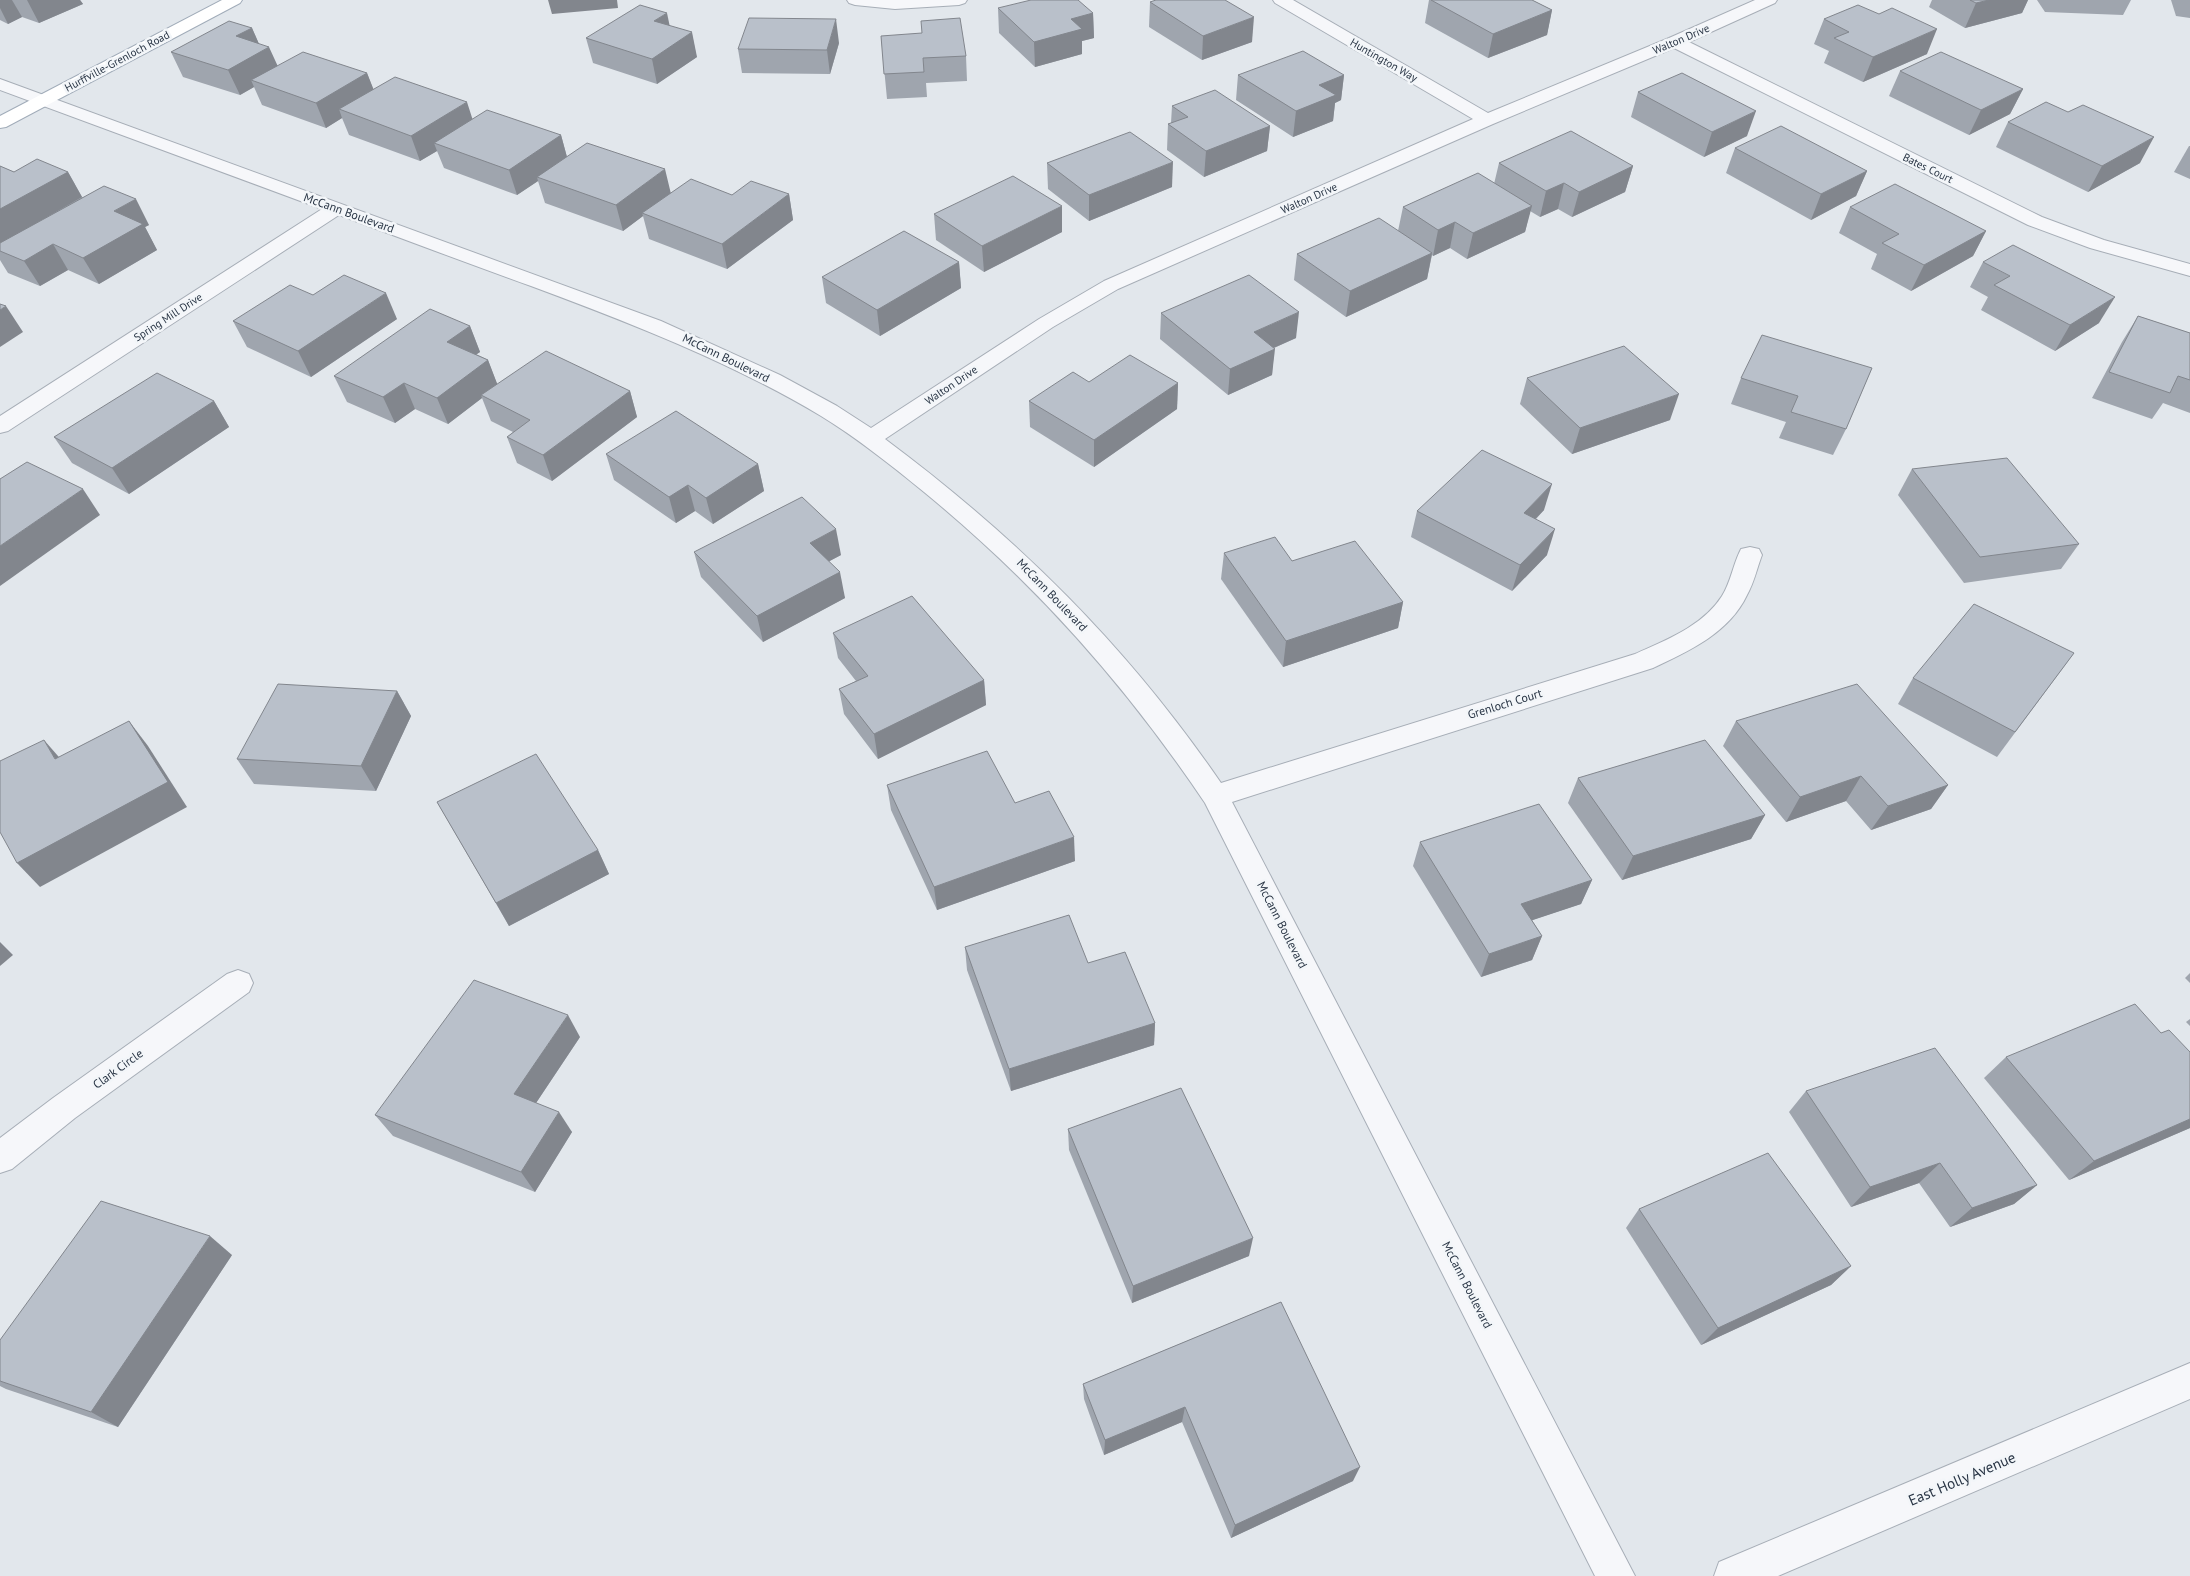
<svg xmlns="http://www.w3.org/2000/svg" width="2190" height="1576" font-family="'PT Sans',sans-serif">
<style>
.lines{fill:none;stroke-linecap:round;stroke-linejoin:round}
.minor-casing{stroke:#a7aeb7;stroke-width:2}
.major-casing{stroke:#a1acb9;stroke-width:2}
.minor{fill:#f6f7fa;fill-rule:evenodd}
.major{fill:#fff;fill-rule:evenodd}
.wall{fill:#9fa5ae}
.shaded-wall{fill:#82868d}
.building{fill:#b9c0ca;stroke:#82868d}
.labels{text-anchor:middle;stroke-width:5;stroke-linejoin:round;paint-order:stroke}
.far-street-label{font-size:11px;fill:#293545;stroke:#f3f6f9}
.street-label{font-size:12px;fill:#293545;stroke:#f3f6f9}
.near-street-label{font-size:15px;fill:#293545;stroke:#f3f6f9}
</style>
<rect width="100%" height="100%" fill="#e2e7ec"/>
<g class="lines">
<!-- minor casing -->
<g class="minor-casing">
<g id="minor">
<polygon points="847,0 967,0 965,3 959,5 895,9 855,5 849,3"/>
<path d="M1273,0H1293L1488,113L1669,38L1755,0H1777L1775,3L1689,42L2042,217L2104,240L2190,264V276L2090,248L2028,225L1674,48L1493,124L1118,289L1053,327L885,439C1019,539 1127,646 1221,783L1635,654C1666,640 1703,626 1722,596C1731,582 1733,564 1741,549L1750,547L1759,549L1762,555C1757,568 1754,583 1747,595C1729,633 1689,651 1653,668L1232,802L1635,1576H1595L1205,803C1125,684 1035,583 924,492C891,465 857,438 821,416C729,361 630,323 531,286C467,263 403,239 339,215L8,431L0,433V416L322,209L0,90V79L661,321L780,375L837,406L871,428L1039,319L1104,281L1473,119L1275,3Z"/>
<polygon points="238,970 249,974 253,983 249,992 75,1118 12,1169 0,1173 0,1138 53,1098 227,974"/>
<polygon points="2190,1363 2190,1399 1778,1576 1714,1576 1719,1562"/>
</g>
</g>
<!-- major casing -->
<g class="major-casing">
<polygon id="major" points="222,0 242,0 240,3 6,127 0,128 0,116"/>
</g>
<!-- minor -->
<use href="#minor" class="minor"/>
<!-- major -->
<use href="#major" class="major"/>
</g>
<!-- wall -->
<g class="wall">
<polygon points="0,0 80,0 83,4 39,23 22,17 8,24 0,20"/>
<polygon points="1429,0 1532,0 1552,10 1547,35 1488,58 1425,23"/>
<polygon points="1932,0 2028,0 2022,13 1965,28 1929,7"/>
<polygon points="2037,0 2131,0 2123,15 2045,12"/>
<polygon points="2171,0 2190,0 2190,18 2176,16"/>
<polygon points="1150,2 1252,42 1202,60 1149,27"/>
<polygon points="998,8 1093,13 1094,38 1082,41 1082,54 1035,67 999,33"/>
<polygon points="1824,19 1927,54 1863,82 1824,63 1829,51 1814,44"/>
<polygon points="669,25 697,57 657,84 593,63 586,38"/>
<polygon points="252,28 259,44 277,66 367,73 373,89 473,119 561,135 567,157 671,193 732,195 789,194 793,220 727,269 649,239 643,216 623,231 545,203 538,181 517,195 444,168 437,151 420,161 349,135 342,118 326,128 262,105 254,87 240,95 183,77 171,52"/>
<polygon points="881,36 966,56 967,81 926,83 927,97 887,99"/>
<polygon points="839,43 830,74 742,73 738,49"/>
<polygon points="1900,71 2023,89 2010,114 1969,135 1889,96"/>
<polygon points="1238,75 1344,75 1341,100 1335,103 1333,121 1293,137 1236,100"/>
<polygon points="1638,92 1747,136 1704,157 1631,117"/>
<polygon points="1172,106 1270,126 1267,151 1204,177 1167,150 1168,124 1171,123"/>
<polygon points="2008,122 2140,163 2088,192 1996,147"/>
<polygon points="2189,146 2190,146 2190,179 2174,172"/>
<polygon points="1735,148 1867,171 1856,196 1811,220 1726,173"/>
<polygon points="1047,163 1172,187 1089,221 1048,189"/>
<polygon points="1499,163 1633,166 1625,192 1572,217 1558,209 1540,217 1530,211 1525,232 1467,259 1450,248 1433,256 1432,255 1427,279 1346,317 1294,280 1297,254 1398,231 1403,207 1494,184"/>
<polygon points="0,166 14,172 68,172 82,197 149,225 145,227 157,250 99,284 68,270 40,286 8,273 0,260"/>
<polygon points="1062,206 1062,232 984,272 936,240 934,214"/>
<polygon points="1850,207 1986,231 1973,256 1911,291 1871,269 1877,254 1839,233"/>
<polygon points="959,262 961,288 880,336 826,303 822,277"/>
<polygon points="1983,262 2099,323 2055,351 1981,310 1988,297 1970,287"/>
<polygon points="313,295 397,319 311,377 247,347 233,321"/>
<polygon points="1161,313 1296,338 1274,348 1272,375 1228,395 1160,339"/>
<polygon points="2138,316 2190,333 2190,413 2163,403 2152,419 2092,398 2122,342"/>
<polygon points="470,326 480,352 476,354 488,360 497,384 630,391 637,417 552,481 517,463 507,437 513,432 491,421 482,398 448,424 415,409 395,423 347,402 334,376"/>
<polygon points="1872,368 1846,429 1833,455 1779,438 1786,422 1731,404 1741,378"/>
<polygon points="1527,378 1670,420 1572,454 1520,404"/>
<polygon points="1089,382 1178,383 1177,409 1094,467 1030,427 1029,401"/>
<polygon points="214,401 229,427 129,494 72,463 54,437"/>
<polygon points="606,454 758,464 764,491 713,524 695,511 676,523 614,480"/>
<polygon points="1912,469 2079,544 2061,569 1964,583 1898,495"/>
<polygon points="1544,510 1536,519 1547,555 1512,591 1411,537 1417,511"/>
<polygon points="694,552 841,555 829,561 845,598 763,642 701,577"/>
<polygon points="1224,553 1292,561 1403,602 1398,628 1283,667 1221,579"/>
<polygon points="833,633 984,680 986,705 878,759 844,714 839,689 856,681 838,658"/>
<polygon points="2074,653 1997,757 1898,704 1913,678"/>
<polygon points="397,691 411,716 376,791 254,784 237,759"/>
<polygon points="1736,721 1948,785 1931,809 1871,830 1846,801 1786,822 1723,746"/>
<polygon points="1578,778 1765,815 1751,839 1622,880 1568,803"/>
<polygon points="887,785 1015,803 1075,861 937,910 891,810"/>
<polygon points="437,802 598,850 609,874 509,926"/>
<polygon points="1420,842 1592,880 1581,904 1532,920 1542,936 1532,960 1481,977 1413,866"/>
<polygon points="965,947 1088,963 1155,1023 1154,1045 1011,1091 967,970"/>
<polygon points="2190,973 2190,983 2185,978"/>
<polygon points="2190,1019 2190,1026 2186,1022"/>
<polygon points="2161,1033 2190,1052 2190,1128 2069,1180 1984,1078 2006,1057"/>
<polygon points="580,1037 536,1103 572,1132 535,1192 393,1136 375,1115"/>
<polygon points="1806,1091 2037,1185 2014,1204 1950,1227 1919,1183 1851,1207 1789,1112"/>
<polygon points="1068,1129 1249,1256 1132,1303 1069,1150"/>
<polygon points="1639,1209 1851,1266 1831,1285 1701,1345 1626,1228"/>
<polygon points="232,1255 118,1427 6,1389 0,1386 0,1340"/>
<polygon points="1281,1302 1353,1481 1231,1538 1182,1422 1104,1455 1084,1399 1083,1384"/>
</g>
<!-- shaded-wall -->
<g class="shaded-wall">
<polygon points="0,0 12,0 22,17 8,24 0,8"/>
<polygon points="27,0 80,0 83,4 39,23"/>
<polygon points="548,0 617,0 618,8 552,14"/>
<polygon points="1989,0 2028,0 2022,13 1965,28 1976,3"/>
<polygon points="1552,10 1547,35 1488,58 1493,34"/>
<polygon points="667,13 672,37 654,21"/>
<polygon points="1093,13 1094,38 1082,41 1082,54 1035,67 1034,42 1071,19"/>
<polygon points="1254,17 1252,42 1202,60 1203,36"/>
<polygon points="836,19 839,43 830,74 827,50"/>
<polygon points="252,28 262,51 269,47 280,71 251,80 254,87 240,95 228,70 236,36"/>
<polygon points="1937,29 1927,54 1863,82 1873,57"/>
<polygon points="692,32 697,57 657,84 652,59"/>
<polygon points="367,73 377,98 339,109 342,118 326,128 316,103"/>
<polygon points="1344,75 1341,100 1335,103 1333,121 1293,137 1296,111 1319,85"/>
<polygon points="2023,89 2010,114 1969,135 1981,110"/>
<polygon points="467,102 475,127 434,143 437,151 420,161 411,136"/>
<polygon points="1756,111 1747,136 1704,157 1712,132"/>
<polygon points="1270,126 1267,151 1204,177 1206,151"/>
<polygon points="561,135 568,161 537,177 538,181 517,195 509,170"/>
<polygon points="2154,137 2140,163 2088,192 2102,166"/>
<polygon points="1173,162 1172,187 1089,221 1089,195"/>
<polygon points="1633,166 1625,192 1572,217 1579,192"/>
<polygon points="665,169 671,194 642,213 643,216 623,231 616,205"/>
<polygon points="1867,171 1856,196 1811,220 1821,194"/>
<polygon points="68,172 82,197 0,244 0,209"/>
<polygon points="1564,183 1558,209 1540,217 1546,191"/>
<polygon points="789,194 793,220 727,269 722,244"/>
<polygon points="136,199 149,225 145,227 157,250 99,284 83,258 114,211"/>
<polygon points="1062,206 1062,232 984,272 982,246"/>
<polygon points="1532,206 1525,232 1467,259 1473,233"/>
<polygon points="1455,222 1450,248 1433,256 1438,230"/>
<polygon points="1986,231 1973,256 1911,291 1924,265"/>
<polygon points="53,244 68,270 40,286 24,261"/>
<polygon points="1432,253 1427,279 1346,317 1350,291"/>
<polygon points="959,262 961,288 880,336 877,310"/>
<polygon points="386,293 397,319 311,377 298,351"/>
<polygon points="2115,297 2099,323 2055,351 2070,325"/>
<polygon points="6,306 23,332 0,347 0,310"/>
<polygon points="1299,312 1296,338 1251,358 1254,332"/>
<polygon points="470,326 480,352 457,368 447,342"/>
<polygon points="1275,349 1272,375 1228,395 1230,369"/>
<polygon points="488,360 498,386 481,395 482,398 448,424 437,398"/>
<polygon points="404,383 415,409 395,423 383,397"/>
<polygon points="1178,383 1177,409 1094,467 1094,440"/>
<polygon points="630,391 637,417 552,481 543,455"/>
<polygon points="1679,394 1670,420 1572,454 1580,428"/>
<polygon points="214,401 229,427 129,494 112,468"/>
<polygon points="758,464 764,491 713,524 706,498"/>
<polygon points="1552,484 1544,510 1516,539 1524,513"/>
<polygon points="688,485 695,511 676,523 669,497"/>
<polygon points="83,489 100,515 0,586 0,546"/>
<polygon points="836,529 841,555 815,569 810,543"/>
<polygon points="1555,529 1547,555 1512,591 1520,565"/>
<polygon points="840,572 845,598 763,642 757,616"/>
<polygon points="1403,602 1398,628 1283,667 1286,641"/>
<polygon points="984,680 986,705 878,759 874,734"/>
<polygon points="397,691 411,716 376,791 361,766"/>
<polygon points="129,721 148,746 187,807 40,887 17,863"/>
<polygon points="44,740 65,764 55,759"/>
<polygon points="1861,776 1846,801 1786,822 1800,797"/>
<polygon points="1948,785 1931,809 1871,830 1888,806"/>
<polygon points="1765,815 1751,839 1622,880 1633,856"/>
<polygon points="1074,837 1075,861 937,910 934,887"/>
<polygon points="598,850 609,874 509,926 496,903"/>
<polygon points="1592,880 1581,904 1512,927 1521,904"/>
<polygon points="1542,936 1532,960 1481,977 1489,954"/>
<polygon points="0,942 13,955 0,966"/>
<polygon points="568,1015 580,1037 528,1115 514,1094"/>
<polygon points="1155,1023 1154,1045 1011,1091 1009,1069"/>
<polygon points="559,1112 572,1132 535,1192 521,1172"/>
<polygon points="2190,1119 2190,1128 2069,1180 2094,1161"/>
<polygon points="1940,1163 1919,1183 1851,1207 1870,1187"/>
<polygon points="2037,1185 2014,1204 1950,1227 1972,1208"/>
<polygon points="210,1236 232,1255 118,1427 91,1412"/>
<polygon points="1253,1238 1249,1256 1132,1303 1133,1286"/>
<polygon points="1851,1266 1831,1285 1701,1345 1718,1328"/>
<polygon points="1185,1407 1182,1422 1104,1455 1105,1440"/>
<polygon points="1360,1467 1353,1481 1231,1538 1235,1525"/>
</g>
<!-- building -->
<g class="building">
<polygon points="1031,0 1078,0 1093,13 1071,19 1082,29 1034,42 998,8"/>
<polygon points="1156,0 1225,0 1254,17 1203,36 1150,2"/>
<polygon points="1431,0 1532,0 1552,10 1493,34"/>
<polygon points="1970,0 1989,0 1976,3"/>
<polygon points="640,5 667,13 654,21 692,32 652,59 586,38"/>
<polygon points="1858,5 1879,14 1892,8 1937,29 1873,57 1834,38 1849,32 1824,19"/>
<polygon points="749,18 836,19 827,50 738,49"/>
<polygon points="960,18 966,56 923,58 924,72 884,74 881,36 922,33 921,21"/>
<polygon points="229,21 252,28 236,36 269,47 228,70 171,52"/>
<polygon points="1303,51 1344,75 1319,85 1336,95 1296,111 1238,75"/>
<polygon points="303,52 367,73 316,103 251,80"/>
<polygon points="1941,52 2023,89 1981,110 1900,71"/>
<polygon points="1682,73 1756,111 1712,132 1638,92"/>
<polygon points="395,77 467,102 411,136 339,109"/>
<polygon points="1215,90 1270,126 1206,151 1168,124 1188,117 1172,106"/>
<polygon points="2046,102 2068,112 2083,105 2154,137 2102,166 2008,122"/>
<polygon points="487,110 561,135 509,170 434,143"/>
<polygon points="1781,126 1867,171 1821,194 1735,148"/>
<polygon points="1571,131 1633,166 1579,192 1564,183 1546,191 1499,163"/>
<polygon points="1130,132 1173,162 1089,195 1047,163"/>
<polygon points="587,143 665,169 616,205 537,177"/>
<polygon points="37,159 68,172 0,209 0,166 14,172"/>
<polygon points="1478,173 1532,206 1473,233 1455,222 1438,230 1403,207"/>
<polygon points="1013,176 1062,206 982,246 934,214"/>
<polygon points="691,179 732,195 751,181 789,194 722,244 642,213"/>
<polygon points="1895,184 1986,231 1924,265 1882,243 1899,234 1850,207"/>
<polygon points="104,186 136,199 114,211 143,224 83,258 53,244 24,261 0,251 0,243"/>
<polygon points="1379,218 1432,253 1350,291 1297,254"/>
<polygon points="904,231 959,262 877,310 822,277"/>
<polygon points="2013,245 2115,297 2070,325 1994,285 2010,276 1983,262"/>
<polygon points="344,275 386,293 298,351 233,321 290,285 313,295"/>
<polygon points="1249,275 1299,312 1254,332 1275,349 1230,369 1161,313"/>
<polygon points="0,304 6,306 0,310"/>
<polygon points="430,309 470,326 447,342 488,360 437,398 404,383 383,397 334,376"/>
<polygon points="2138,316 2190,333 2190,380 2178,376 2170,393 2109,372"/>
<polygon points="1762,335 1872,368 1846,429 1791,412 1798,396 1741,378"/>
<polygon points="1624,346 1679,394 1580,428 1527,378"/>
<polygon points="546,351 630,391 543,455 507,437 530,420 481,395"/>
<polygon points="1130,355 1178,383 1094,440 1029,401 1073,372 1089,382"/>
<polygon points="157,373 214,401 112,468 54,437"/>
<polygon points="676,411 758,464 706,498 688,485 669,497 606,454"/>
<polygon points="1482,450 1552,484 1524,513 1555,529 1520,565 1417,511"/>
<polygon points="2007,458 2079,544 1980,557 1912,469"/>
<polygon points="27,462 83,489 0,546 0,479"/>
<polygon points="802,497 836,529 810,543 840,572 757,616 694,552"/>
<polygon points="1275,537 1292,561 1355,541 1403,602 1286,641 1224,553"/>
<polygon points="912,596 984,680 874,734 839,689 868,676 833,633"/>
<polygon points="1974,604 2074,653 2015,732 1913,678"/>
<polygon points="278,684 397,691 361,766 237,759"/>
<polygon points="1857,684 1948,785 1888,806 1861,776 1800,797 1736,721"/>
<polygon points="129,721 168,782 17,863 0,832 0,761 44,740 55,759"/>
<polygon points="1705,740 1765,815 1633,856 1578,778"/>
<polygon points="987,751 1015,803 1049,791 1074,837 934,887 887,785"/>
<polygon points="536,754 598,850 496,903 437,802"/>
<polygon points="1539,804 1592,880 1521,904 1542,936 1489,954 1420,842"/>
<polygon points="1069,915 1088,963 1125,952 1155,1023 1009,1069 965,947"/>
<polygon points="474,980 568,1015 514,1094 559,1112 521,1172 375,1115"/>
<polygon points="2135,1004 2161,1033 2169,1030 2190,1052 2190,1119 2094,1161 2006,1057"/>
<polygon points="1935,1048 2037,1185 1972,1208 1940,1163 1870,1187 1806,1091"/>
<polygon points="1181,1088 1253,1238 1133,1286 1068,1129"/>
<polygon points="1768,1153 1851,1266 1718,1328 1639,1209"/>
<polygon points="101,1201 210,1236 91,1412 0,1381 0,1340"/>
<polygon points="1281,1302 1360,1467 1235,1525 1185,1407 1105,1440 1083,1384"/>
</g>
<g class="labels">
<!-- far-street labels -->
<g class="far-street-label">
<text transform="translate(1681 39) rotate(-23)" y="4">Walton Drive</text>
<text transform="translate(1384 60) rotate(30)" y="4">Huntington Way</text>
<text transform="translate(117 61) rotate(-28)" y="4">Hurffville-Grenloch Road</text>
<text transform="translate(1928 168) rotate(26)" y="4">Bates Court</text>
<text transform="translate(1309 198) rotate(-24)" y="4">Walton Drive</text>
<text transform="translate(168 317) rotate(-33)" y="4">Spring Mill Drive</text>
<text transform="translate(951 385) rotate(-34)" y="4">Walton Drive</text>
</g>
<!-- street labels -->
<g class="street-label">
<text transform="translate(349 213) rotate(20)" y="4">McCann Boulevard</text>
<text transform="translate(726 358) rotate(26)" y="4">McCann Boulevard</text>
<text transform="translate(1052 595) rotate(46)" y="4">McCann Boulevard</text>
<text transform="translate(1505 704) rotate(-17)" y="4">Grenloch Court</text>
<text transform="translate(1282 925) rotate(63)" y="4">McCann Boulevard</text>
<text transform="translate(118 1069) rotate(-36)" y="4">Clark Circle</text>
<text transform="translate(1467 1285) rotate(63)" y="4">McCann Boulevard</text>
</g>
<!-- near-street labels -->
<g class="near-street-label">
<text transform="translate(1962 1479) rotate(-23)" y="5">East Holly Avenue</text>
</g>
</g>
</svg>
